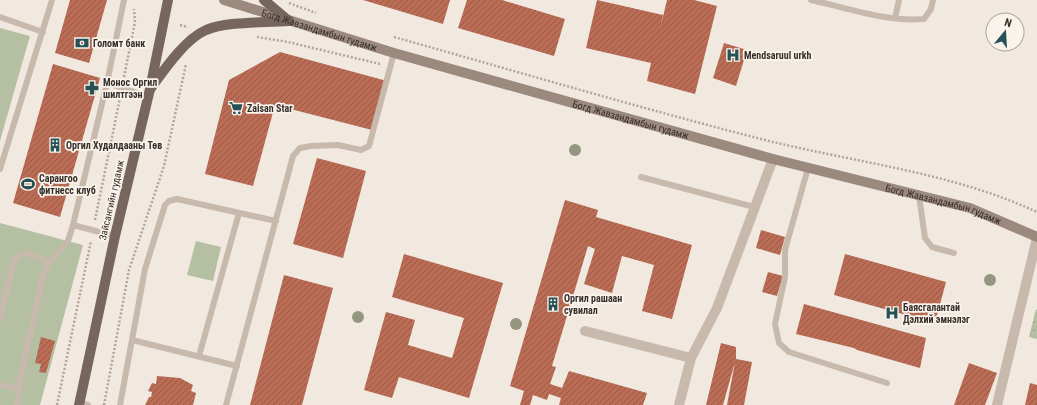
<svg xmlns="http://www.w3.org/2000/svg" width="1037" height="405" font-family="'Roboto Condensed',sans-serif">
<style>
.grass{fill:url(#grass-dots)}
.park{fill:#b5bfa1}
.building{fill:url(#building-hatch)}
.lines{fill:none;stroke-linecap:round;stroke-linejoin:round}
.path{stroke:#b4a397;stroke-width:2.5;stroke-dasharray:2 2;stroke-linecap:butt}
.service{stroke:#c8b9ad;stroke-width:6}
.minor{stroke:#c8b9ad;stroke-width:10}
.secondary{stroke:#9c897e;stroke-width:10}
.primary{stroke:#77665e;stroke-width:10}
.tree{fill:#949680}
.labels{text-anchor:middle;stroke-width:3.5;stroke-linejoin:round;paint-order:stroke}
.street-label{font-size:10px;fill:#372f2b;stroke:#f9f3ec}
.poi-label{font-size:10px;font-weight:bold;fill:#372f2b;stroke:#f9f3ec;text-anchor:start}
</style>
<defs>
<pattern id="grass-dots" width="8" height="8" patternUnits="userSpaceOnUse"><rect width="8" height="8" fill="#b5bfa1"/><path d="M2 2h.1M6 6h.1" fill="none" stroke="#9ca48b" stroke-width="1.8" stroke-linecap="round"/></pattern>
<pattern id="building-hatch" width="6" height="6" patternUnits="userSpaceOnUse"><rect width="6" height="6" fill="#ba6c55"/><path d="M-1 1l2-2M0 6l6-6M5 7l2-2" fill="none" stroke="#985947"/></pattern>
</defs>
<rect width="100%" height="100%" fill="#f1e9e0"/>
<!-- grass -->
<polygon class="grass" points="1036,309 1037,310 1037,339 1029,337"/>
<!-- park -->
<g class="park">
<polygon points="0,28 30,36 0,141"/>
<polygon points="0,223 83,245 40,405 0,405"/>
<polygon points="196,241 221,247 213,281 187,275"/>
</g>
<!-- building -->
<g class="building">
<polygon points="70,0 107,0 89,63 55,53"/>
<polygon points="363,0 450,0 443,24"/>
<polygon points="467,0 502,0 565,19 554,56 458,28"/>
<polygon points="597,0 663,15 660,29 667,0 694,0 717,6 695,94 647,81 651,63 586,48"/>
<polygon points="724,43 747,50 736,86 713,78"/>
<polygon points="280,52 387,81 372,130 275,105 253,186 205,174 229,80"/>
<polygon points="53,64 100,78 60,217 13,203"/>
<polygon points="317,158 366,171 343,258 293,244"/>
<polygon points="565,200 598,210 596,217 692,245 672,319 642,311 654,265 622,256 612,293 584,284 595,249 588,246 552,366 556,367 550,384 562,388 569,371 647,393 643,405 559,405 561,398 549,394 547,400 533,395 530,405 520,405 524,391 510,386"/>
<polygon points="761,230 785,237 780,255 756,248"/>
<polygon points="404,254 503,283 469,398 399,377 392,398 364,390 386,312 415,320 408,345 452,358 464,318 392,297"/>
<polygon points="845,254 946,282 935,323 834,295"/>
<polygon points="768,272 783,276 777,296 762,292"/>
<polygon points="284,275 333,288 302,405 250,405"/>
<polygon points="804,304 926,338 920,368 857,350 854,348 796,334"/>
<polygon points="41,337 55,341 46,373 39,372 41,364 35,363"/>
<polygon points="721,343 736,347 736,359 752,362 744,405 727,405 735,362 723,405 706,405"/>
<polygon points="969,363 997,373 985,405 954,405"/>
<polygon points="157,376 180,378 193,385 191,391 196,393 193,405 145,405 149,397 151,397 152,392 148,391 152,383 156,384"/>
<polygon points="1030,383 1037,385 1037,405 1025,405"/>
</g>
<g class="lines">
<!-- path -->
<g class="path">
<polyline points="289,3 316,13"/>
<polyline points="180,25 188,27"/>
<polyline points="257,37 288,42 380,64"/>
<path d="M394,37C519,72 643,109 769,141C859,163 953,173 1037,212"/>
<polyline points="124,77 135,22 134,9"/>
<polyline points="95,220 120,98"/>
<polyline points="57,405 91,241"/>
<polyline points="104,405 129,270 164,166 186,64"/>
</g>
<!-- service -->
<g class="service">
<path d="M811,0C848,8 886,22 924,19L931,9L933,0"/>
<polyline points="0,17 43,32"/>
<polyline points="895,18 899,0"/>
<polyline points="107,83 124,0"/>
<polyline points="808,168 785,250 785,277 775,324 779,343 789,352 887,383"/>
<polyline points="0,169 52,0"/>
<polyline points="641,177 754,207"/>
<polyline points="919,196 925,238 932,247 954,253"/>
<polyline points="115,236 73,225 107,83 147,96"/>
<polyline points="0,319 14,261 20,255 28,253 49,263"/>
<polyline points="132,340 237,366"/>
<polyline points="199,356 239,213"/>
<polyline points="0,385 19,389"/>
<polyline points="80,403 88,405"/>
<polyline points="17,405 21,375 43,275 49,263 68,241 73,225"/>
<polyline points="120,405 145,269 165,205 169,201 177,199 276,221"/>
<polyline points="226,405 293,156 300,148 311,146 338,145 361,150 369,146 394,53"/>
</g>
<!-- minor -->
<g class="minor">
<polyline points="585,331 691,358 717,308 773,159"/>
<polyline points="679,405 691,358"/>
<polyline points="997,405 1037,238"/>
</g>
<!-- secondary -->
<path class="secondary" id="s1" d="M224,0L394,53L773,159L970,208L1037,237"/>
<!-- primary -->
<g class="primary">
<polyline points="264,0 289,21"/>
<path d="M151,88C164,70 185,39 206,30C229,21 264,23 289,21"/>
<polyline points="79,405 115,236 150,89 168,0"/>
</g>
</g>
<!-- trees -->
<g class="tree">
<circle cx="575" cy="150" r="6"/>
<circle cx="990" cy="280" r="6"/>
<circle cx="358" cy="317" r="6"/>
<circle cx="516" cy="324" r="6"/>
</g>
<!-- icons -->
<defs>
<g id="bank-bare" transform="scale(1.08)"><path d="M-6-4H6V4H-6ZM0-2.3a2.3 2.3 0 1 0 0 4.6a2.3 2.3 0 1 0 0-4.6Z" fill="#245255" stroke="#f9f3ec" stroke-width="2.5" paint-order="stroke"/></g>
<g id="hospital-bare" transform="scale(1.08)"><path d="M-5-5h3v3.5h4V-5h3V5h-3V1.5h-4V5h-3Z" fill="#245255" stroke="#f9f3ec" stroke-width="2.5" paint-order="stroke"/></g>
<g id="pharmacy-bare" transform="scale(1.08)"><path d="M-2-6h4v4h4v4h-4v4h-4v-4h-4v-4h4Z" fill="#245255" stroke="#f9f3ec" stroke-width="2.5" paint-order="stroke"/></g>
<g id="supermarket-bare" transform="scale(1.08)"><path d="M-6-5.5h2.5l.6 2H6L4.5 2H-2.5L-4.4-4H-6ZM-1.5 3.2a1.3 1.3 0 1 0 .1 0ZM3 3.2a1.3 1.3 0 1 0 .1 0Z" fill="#245255" stroke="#f9f3ec" stroke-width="2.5" paint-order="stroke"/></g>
<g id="building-bare" transform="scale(1.08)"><path d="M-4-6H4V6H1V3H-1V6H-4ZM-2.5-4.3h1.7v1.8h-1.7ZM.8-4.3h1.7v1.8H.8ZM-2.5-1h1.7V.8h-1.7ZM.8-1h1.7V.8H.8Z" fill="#245255" stroke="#f9f3ec" stroke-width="2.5" paint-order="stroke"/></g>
<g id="stadium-bare" transform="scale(1.08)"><path d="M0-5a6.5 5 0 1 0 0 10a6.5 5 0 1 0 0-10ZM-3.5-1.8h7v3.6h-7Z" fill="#245255" stroke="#f9f3ec" stroke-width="2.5" paint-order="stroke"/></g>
</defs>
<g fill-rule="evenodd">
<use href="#bank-bare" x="82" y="43"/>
<use href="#hospital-bare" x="733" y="55"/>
<use href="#pharmacy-bare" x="92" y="88"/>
<use href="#supermarket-bare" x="236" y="108"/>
<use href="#building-bare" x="55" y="145"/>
<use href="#stadium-bare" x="28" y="184"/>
<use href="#building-bare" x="553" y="304"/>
<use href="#hospital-bare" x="892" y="313"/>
</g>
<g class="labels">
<!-- street labels -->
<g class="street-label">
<text dy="4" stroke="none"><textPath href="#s1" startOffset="100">Богд Жавзандамбын гудамж</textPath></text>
<text dy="4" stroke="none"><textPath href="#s1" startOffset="424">Богд Жавзандамбын гудамж</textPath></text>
<text transform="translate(111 200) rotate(-77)" y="4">Зайсангийн гудамж</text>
<text dy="4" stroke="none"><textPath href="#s1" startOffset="748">Богд Жавзандамбын гудамж</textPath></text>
</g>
<!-- poi labels -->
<g class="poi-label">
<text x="93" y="47">Голомт банк</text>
<text x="744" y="59">Mendsaruul urkh</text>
<text x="103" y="86">Монос Оргил<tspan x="103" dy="12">шилтгээн</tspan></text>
<text x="247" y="112">Zaisan Star</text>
<text x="66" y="149">Оргил Худалдааны Төв</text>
<text x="39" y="182">Сарангоо<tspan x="39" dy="12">фитнесс клуб</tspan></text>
<text x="564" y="302">Оргил рашаан<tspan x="564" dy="12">сувилал</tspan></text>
<text x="903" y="311">Баясгалантай<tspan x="903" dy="12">Дэлхий эмнэлэг</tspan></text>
</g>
</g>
<!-- north arrow -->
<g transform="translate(1005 32) rotate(18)"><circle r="19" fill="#f9f3ec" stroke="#aba59f"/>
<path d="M0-3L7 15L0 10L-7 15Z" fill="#245255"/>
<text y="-6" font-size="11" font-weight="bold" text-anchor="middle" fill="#372f2b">N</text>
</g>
</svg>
